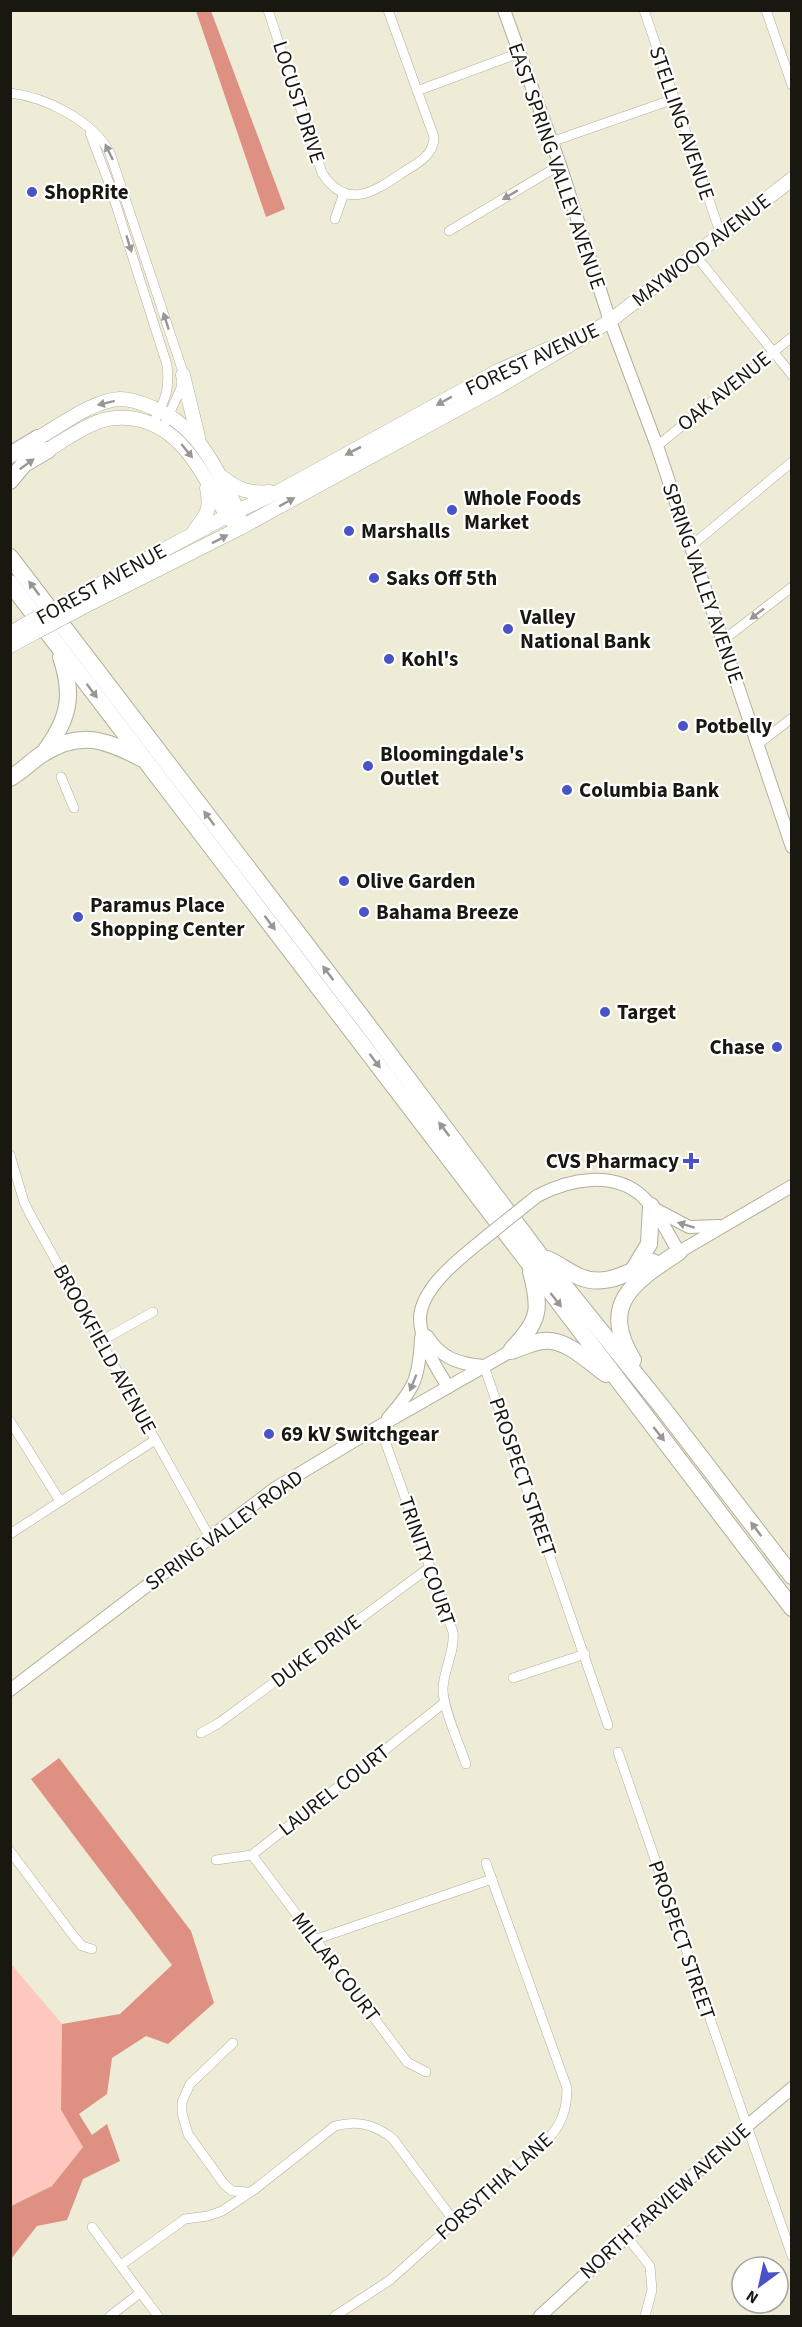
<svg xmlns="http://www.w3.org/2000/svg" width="802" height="2327" font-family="'Source Sans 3',sans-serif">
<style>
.green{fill:#fec8be}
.forest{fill:#de9082}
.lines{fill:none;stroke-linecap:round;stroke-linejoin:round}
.street-casing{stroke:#b2af9b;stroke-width:10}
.secondary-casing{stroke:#b2af9b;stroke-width:14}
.primary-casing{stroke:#b2af9b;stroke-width:15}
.highway-casing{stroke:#b2af9b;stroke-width:18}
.street{stroke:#fff;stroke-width:9}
.secondary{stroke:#fff;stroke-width:12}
.primary{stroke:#fff;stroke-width:14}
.highway{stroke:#fff;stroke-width:16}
.secondary-bridge-casing{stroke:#b2af9b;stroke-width:14;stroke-linecap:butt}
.primary-bridge-casing{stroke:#b2af9b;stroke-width:15;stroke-linecap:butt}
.secondary-bridge{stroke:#fff;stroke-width:12}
.primary-bridge{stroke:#fff;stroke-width:14}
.oneway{fill:#989793}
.poi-dot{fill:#4a52c7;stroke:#fff;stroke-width:2}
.labels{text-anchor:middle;stroke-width:4.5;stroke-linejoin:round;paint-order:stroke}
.street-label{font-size:21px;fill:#191810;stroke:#fff}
.poi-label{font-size:21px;font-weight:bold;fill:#191810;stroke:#fff;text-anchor:start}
</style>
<rect width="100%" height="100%" fill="#eeebd6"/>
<!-- green -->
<polygon class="green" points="11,1964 62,2024 61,2110 83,2147 52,2186 11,2206"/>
<!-- forest -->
<g class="forest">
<polygon points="196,11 211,11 285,209 266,217"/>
<polygon points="59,1758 191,1931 214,2003 168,2044 146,2036 112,2058 107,2094 79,2114 92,2135 107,2124 120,2161 83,2179 67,2220 37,2226 11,2259 11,2206 52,2186 83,2147 61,2110 62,2024 120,2014 172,1965 31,1779"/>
</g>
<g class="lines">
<!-- street casing -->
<g class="street-casing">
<g id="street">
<path d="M268,10L322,173C346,210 373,193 402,173C416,164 434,156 434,137L388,10"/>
<polyline points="644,10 721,235"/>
<polyline points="766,10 792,85"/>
<polyline points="417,91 519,53"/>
<path d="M10,93C46,97 93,121 110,153L183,372L181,388L163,428"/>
<path d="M90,133L109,183L167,365C170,392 165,399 153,424"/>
<polyline points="551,142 674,99"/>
<polyline points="335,219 344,193"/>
<polyline points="449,231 560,165"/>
<polyline points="696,256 792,375"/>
<polyline points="657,446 792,337"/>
<polyline points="691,546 792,462"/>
<polyline points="722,641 792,587"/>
<polyline points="757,745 792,718"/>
<polyline points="61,777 74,808"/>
<polyline points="10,1155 24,1202 31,1216 210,1538"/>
<polyline points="101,1341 153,1312"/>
<polyline points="484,1366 608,1725"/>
<polyline points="10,1421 60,1501"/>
<path d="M380,1427L453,1632C455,1652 444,1668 443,1688C442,1706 460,1746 466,1764"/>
<polyline points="10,1534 155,1440"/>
<polyline points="513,1678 585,1654"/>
<polyline points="201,1733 219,1723 430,1567"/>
<polyline points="618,1752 792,2256"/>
<polyline points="10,1851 72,1934 82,1946 92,1949"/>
<polyline points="252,1855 407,2062 426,2072"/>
<polyline points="216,1860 252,1855 444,1703"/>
<polyline points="317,1939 492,1879"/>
<polyline points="233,2043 190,2084 182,2102 182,2113 188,2134 224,2184 232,2191 248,2192"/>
<polyline points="92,2227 158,2316"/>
<polyline points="627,2237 650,2266 652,2290 645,2316"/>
<path d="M121,2265L185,2219L208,2216L222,2211L255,2189L335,2126C357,2120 375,2124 393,2139L454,2221"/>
<polyline points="110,2316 140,2293"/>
<path d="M335,2316L390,2280L547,2140C562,2124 567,2109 567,2088L486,1863"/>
</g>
</g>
<!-- secondary casing -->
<g class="secondary-casing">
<g id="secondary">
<polyline points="504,10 560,165 610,321 657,446 792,847"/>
<path d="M537,1196C569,1179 614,1170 643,1197C658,1212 668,1234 679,1252L792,1186"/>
<polyline points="655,1209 689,1227 719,1226"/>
<path d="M427,1336C441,1358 458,1364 484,1366"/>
<path d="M448,1387C436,1367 420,1343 420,1318C421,1285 468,1252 491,1233"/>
<path d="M388,1418C415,1388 419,1378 421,1338"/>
<polyline points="10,1690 274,1489 352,1442 511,1351"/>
<polyline points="540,2316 747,2126 792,2088"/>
</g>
</g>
<!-- primary casing -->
<g class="primary-casing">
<g id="primary">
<polyline points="183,375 198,437"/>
<path d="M38,438C61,425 94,400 120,399C131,399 142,403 151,407C189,422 206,449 224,484C230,495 237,506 239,517"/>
<path d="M48,450C64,440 81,428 100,421C112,417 124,417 136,419C185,429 204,477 227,516L233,522"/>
<path d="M222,477C238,490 250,494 270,492"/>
<path d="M195,530C208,513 211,509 207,488"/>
<polyline points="74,598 227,516 278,492 498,371 551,348"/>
<polyline points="83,607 240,528 498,387 610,321 792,179"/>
<polyline points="10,633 28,623"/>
<polyline points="10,646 34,633"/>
</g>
</g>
<!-- highway casing -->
<g class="highway-casing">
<g id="highway">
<polyline points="10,455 38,438"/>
<polyline points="10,481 24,464 48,450"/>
<polyline points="10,557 364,1020 542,1258 662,1407 792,1576"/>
<polyline points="10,583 792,1608"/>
<path d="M46,750C69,718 74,695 61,657"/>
<path d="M10,778C23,771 32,760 44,753C81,730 105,740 141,758"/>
<path d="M547,1259C559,1264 568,1272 580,1277C607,1288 629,1271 653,1262"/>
<polyline points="634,1269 649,1244 651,1206"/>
<path d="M513,1348C540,1320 541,1309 531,1272"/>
<path d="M511,1351C521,1348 532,1342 543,1341C566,1338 589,1362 606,1374"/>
<path d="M633,1360C598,1303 635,1281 679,1252"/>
</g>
</g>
<!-- street -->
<use href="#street" class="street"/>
<!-- secondary -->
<use href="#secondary" class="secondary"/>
<!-- primary -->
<use href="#primary" class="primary"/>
<!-- highway -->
<use href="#highway" class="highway"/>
<!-- secondary-bridge casing -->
<g class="secondary-bridge-casing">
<polyline id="secondary-bridge" points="491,1233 537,1196"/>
</g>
<!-- primary-bridge casing -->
<g class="primary-bridge-casing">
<g id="primary-bridge">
<polyline points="28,623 74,598"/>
<polyline points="34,633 83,607"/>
</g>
</g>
<!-- secondary-bridge -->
<use href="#secondary-bridge" class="secondary-bridge"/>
<!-- primary-bridge -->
<use href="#primary-bridge" class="primary-bridge"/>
</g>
<!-- one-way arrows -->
<defs><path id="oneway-solid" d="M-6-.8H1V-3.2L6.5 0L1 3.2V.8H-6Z" transform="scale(1.5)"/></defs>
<g class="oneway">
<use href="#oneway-solid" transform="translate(109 152) rotate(-116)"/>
<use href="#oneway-solid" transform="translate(510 195) rotate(149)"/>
<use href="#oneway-solid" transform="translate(129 244) rotate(73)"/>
<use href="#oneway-solid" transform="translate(166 321) rotate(-108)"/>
<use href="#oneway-solid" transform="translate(444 401) rotate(151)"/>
<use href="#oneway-solid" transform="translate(106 403) rotate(166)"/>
<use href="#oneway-solid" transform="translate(187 451) rotate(51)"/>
<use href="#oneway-solid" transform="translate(353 451) rotate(153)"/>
<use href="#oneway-solid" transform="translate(27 464) rotate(-36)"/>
<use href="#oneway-solid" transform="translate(287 502) rotate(-29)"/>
<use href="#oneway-solid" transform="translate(220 539) rotate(-27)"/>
<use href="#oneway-solid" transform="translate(34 588) rotate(-127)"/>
<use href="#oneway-solid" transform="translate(757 614) rotate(142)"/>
<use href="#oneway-solid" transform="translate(92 691) rotate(53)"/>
<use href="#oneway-solid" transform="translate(209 818) rotate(-127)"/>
<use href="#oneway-solid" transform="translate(270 923) rotate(53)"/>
<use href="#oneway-solid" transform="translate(328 973) rotate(-127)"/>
<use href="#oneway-solid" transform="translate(375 1061) rotate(53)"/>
<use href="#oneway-solid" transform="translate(444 1129) rotate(-127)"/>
<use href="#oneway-solid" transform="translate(686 1225) rotate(-163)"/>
<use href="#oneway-solid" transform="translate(556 1300) rotate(52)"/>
<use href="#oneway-solid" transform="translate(413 1383) rotate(112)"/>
<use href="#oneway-solid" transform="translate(659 1434) rotate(52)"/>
<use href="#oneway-solid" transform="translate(756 1529) rotate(-127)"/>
</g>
<!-- markers -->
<g class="poi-dot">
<circle cx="32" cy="192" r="6"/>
<circle cx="452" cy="510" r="6"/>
<circle cx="349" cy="531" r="6"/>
<circle cx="374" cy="578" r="6"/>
<circle cx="508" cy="629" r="6"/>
<circle cx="389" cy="659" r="6"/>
<circle cx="683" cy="726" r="6"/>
<circle cx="368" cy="766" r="6"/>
<circle cx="567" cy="790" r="6"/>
<circle cx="344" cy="881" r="6"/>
<circle cx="364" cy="912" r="6"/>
<circle cx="78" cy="917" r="6"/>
<circle cx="605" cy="1012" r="6"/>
<circle cx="777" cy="1047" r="6"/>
<path d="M688 1152h6v6h6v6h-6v6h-6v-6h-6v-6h6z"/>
<circle cx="269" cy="1434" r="6"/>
</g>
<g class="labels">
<!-- street labels -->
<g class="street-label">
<text transform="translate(299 102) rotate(72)" y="7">LOCUST DRIVE</text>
<text transform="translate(682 123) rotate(71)" y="7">STELLING AVENUE</text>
<text transform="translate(557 166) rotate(71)" y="7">EAST SPRING VALLEY AVENUE</text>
<text transform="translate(701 250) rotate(-38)" y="7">MAYWOOD AVENUE</text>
<text transform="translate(532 359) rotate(-25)" y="7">FOREST AVENUE</text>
<text transform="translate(724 391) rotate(-39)" y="7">OAK AVENUE</text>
<text transform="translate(703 583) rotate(71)" y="7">SPRING VALLEY AVENUE</text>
<text transform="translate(101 584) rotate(-29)" y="7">FOREST AVENUE</text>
<text transform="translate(105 1349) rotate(61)" y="7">BROOKFIELD AVENUE</text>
<text transform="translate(523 1477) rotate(71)" y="7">PROSPECT STREET</text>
<text transform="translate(224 1530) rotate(-36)" y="7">SPRING VALLEY ROAD</text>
<text transform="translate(427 1561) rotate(71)" y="7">TRINITY COURT</text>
<text transform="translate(316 1651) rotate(-37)" y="7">DUKE DRIVE</text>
<text transform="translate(334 1790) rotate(-38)" y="7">LAUREL COURT</text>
<text transform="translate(682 1940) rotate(71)" y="7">PROSPECT STREET</text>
<text transform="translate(336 1967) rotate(53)" y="7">MILLAR COURT</text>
<text transform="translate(494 2186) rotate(-42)" y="7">FORSYTHIA LANE</text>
<text transform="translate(665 2201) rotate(-42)" y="7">NORTH FARVIEW AVENUE</text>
</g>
<!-- poi labels -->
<g class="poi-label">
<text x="44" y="199">ShopRite</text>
<text x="464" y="505">Whole Foods<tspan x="464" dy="24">Market</tspan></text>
<text x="361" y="538">Marshalls</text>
<text x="386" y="585">Saks Off 5th</text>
<text x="520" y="624">Valley<tspan x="520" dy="24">National Bank</tspan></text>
<text x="401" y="666">Kohl's</text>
<text x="695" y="733">Potbelly</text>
<text x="380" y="761">Bloomingdale's<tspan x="380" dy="24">Outlet</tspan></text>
<text x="579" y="797">Columbia Bank</text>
<text x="356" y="888">Olive Garden</text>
<text x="90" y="912">Paramus Place<tspan x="90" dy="24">Shopping Center</tspan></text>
<text x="376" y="919">Bahama Breeze</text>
<text x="617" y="1019">Target</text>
<text x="765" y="1054" text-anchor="end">Chase</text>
<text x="679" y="1168" text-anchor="end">CVS Pharmacy</text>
<text x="281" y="1441">69 kV Switchgear</text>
</g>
</g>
<!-- border -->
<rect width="802" height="2327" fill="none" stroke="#191810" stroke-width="24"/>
<!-- north arrow -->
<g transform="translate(760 2285) rotate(213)"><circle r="28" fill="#ffffff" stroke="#a3a39f" stroke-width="1.5"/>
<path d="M0-4.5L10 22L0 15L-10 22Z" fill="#4a52c7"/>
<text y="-9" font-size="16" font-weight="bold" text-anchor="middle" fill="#191810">N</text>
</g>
</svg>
